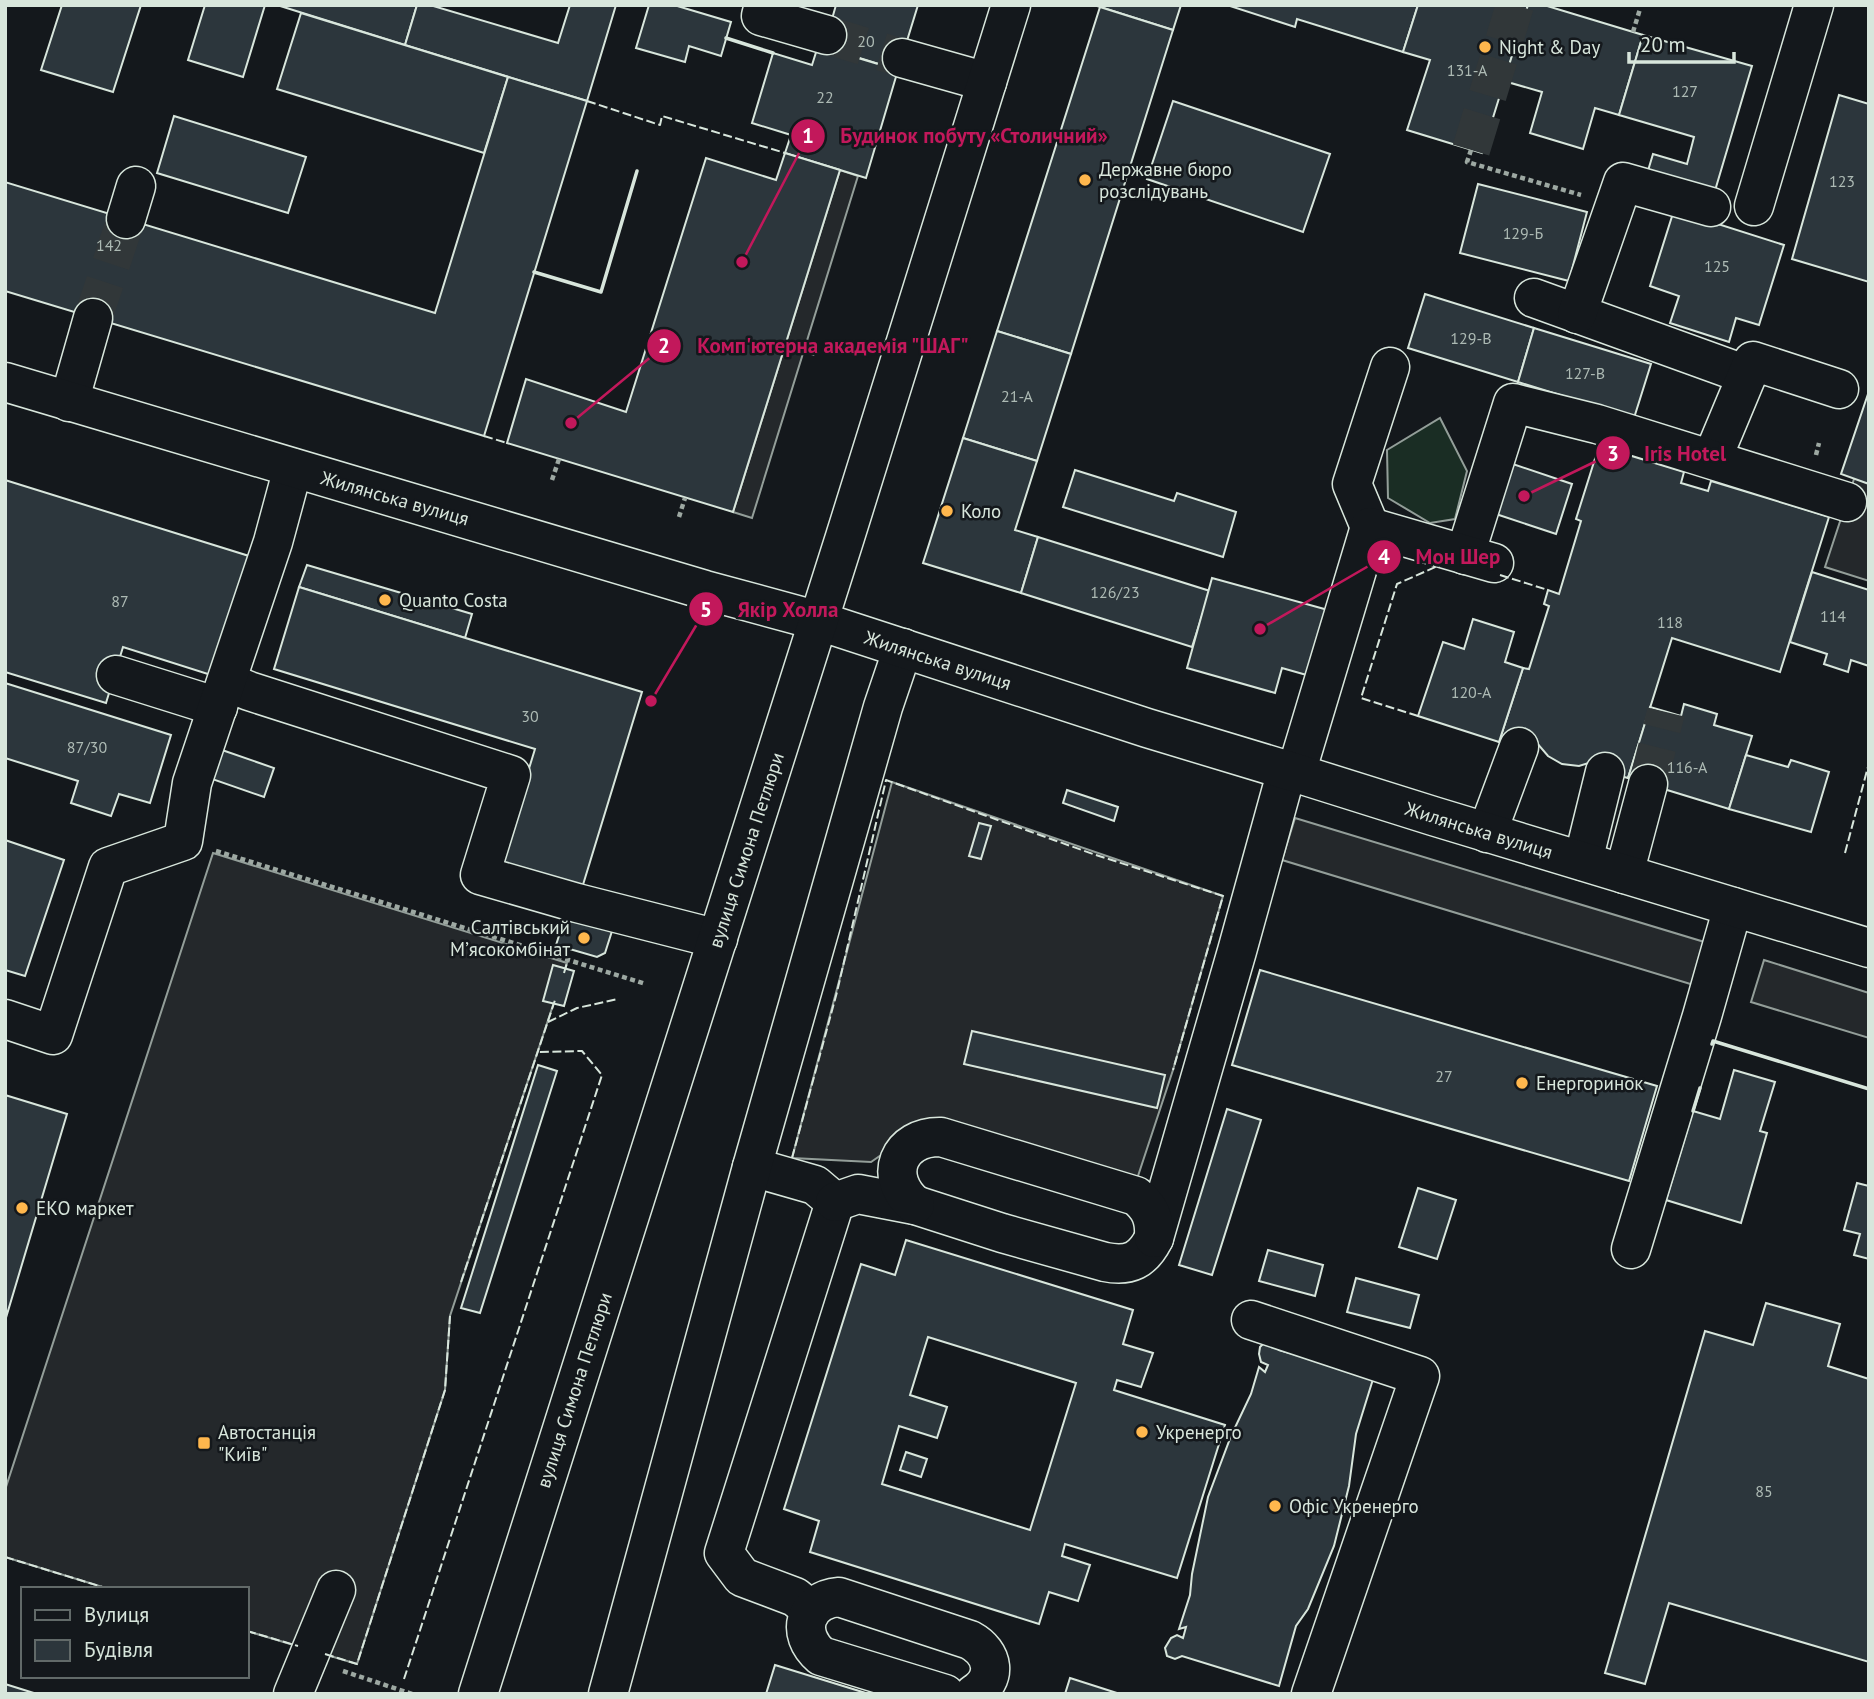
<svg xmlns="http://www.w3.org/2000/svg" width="1874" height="1699" font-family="'PT Sans',sans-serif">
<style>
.green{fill:#1a2d24;stroke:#939e99;stroke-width:2}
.parking{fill:#24282b;stroke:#939e99;stroke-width:2}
.building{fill:#2c363c;stroke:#d8e6dc;stroke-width:2;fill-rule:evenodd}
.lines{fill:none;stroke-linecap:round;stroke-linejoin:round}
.minor-tunnel{stroke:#313739;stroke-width:38;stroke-dasharray:38 19;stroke-linecap:butt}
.minor-casing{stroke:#d8e6dc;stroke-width:41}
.major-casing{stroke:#d8e6dc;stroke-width:41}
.path{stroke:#9da8a2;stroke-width:4.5;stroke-dasharray:5 3.5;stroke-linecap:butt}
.minor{stroke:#14181c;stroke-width:38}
.major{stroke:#14181c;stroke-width:38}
.fence{stroke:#d8e6dc;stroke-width:2;stroke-dasharray:9 3.5;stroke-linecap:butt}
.wall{stroke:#d8e6dc;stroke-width:3.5}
.poi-dot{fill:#ffb74d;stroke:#14181c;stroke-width:2.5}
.labels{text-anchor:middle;stroke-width:5;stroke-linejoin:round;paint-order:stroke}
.number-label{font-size:16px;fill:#adbab4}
.poi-label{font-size:19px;fill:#d8e6dc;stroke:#14181c;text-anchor:start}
.street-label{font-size:19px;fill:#d8e6dc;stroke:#14181c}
.leader{fill:none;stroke:#c2185b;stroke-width:2.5}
.callout-dot{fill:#c2185b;stroke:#14181c;stroke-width:2.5}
.mark-label{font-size:21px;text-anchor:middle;font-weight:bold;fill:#fff}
.callout-label{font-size:21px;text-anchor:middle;font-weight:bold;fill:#c2185b;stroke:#14181c;stroke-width:5;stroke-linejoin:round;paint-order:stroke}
</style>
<rect width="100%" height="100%" fill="#14181c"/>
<!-- green -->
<polygon class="green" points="1440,418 1467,471 1455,519 1430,523 1388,498 1387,450"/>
<!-- parking -->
<g class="parking">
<polygon points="840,170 858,176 752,518 733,512"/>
<polygon points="1855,476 1869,481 1869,581 1825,567"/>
<polygon points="892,782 1223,896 1173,1070 1135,1185 920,1128 871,1162 792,1158"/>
<polygon points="1295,818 1711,944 1697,986 1282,860"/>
<polygon points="213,853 567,963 450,1316 445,1390 357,1664 247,1631 247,1589 109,1589 5,1557 5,1490"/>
<polygon points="1764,960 1869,993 1869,1038 1751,1002"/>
</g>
<!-- building -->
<g class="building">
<polygon points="62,5 141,5 113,92 41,70"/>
<polygon points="205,5 265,5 243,77 188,60"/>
<polygon points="277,5 417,5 405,45"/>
<polygon points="417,5 430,5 558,43 570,5 616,5 587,101 405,45"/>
<polygon points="649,5 674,5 731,22 721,56 689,46 685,62 636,48"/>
<polygon points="836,5 918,5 898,70 824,47"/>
<polygon points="1094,5 1181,5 1173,30"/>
<polygon points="1227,5 1418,5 1403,52 1297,19 1295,27"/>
<polygon points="1418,5 1528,5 1482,153 1407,130 1430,60 1403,52"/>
<polygon points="1528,5 1544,5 1643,35 1619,115 1595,108 1583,149 1530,133 1542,92 1504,81"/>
<polygon points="1100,7 1173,30 1071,354 997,331"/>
<polygon points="301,13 508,77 484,153 277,89"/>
<polygon points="1643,35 1752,66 1714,194 1647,174 1653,154 1687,164 1694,137 1619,115"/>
<polygon points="818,46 898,70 866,178 785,153 791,135 752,123 773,53 812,65"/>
<polygon points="508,77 587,101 484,436 5,291 5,182 435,313"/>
<polygon points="1839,95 1869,104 1869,282 1792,259"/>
<polygon points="1173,101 1330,154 1303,232 1147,179"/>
<polygon points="174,116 306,157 288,213 157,173"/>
<polygon points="785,153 840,170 733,512 507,443 526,379 626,412 706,158 776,180"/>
<polygon points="1478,184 1587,212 1569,281 1460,253"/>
<polygon points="1674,210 1784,245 1759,325 1736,318 1729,342 1670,323 1679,296 1650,286"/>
<polygon points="1425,294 1534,328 1518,382 1408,348"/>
<polygon points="1534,328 1651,364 1634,418 1518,382"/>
<polygon points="997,331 1071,354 1037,461 963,438"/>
<polygon points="1869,391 1869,484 1841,474"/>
<polygon points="963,438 1037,461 1015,530 1038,537 1021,593 923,563"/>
<polygon points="1599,446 1684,472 1681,483 1708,491 1711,481 1829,517 1780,672 1672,638 1628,778 1597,770 1595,761 1579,766 1562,764 1548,756 1537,743 1528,749 1499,742 1523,668 1529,669 1549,606 1544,604 1548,590 1559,594 1581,521 1576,519"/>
<polygon points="1504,461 1572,484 1556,534 1487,511"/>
<polygon points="1075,470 1174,501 1177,493 1236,512 1223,557 1063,507"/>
<polygon points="5,480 249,556 211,675 123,647 106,703 5,672"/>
<polygon points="1038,537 1210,591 1192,647 1021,593"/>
<polygon points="307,565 472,614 465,638 299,587"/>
<polygon points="1812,572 1869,590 1869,666 1851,660 1848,672 1824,664 1827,654 1790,642"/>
<polygon points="1212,578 1328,610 1310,676 1282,668 1275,693 1187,668"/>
<polygon points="299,587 642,692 582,888 500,863 535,749 274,669"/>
<polygon points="1473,619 1514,632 1505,662 1523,668 1499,742 1418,716 1443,642 1464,649"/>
<polygon points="5,683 171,735 150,803 119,794 111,816 71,803 78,781 5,758"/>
<polygon points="1684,704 1717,714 1714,725 1752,736 1729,809 1628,778 1650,707 1681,716"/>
<polygon points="222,750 274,768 264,797 212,779"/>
<polygon points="1746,755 1788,767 1791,760 1829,772 1811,832 1729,809"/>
<polygon points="1067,790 1118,807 1114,821 1063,803"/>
<polygon points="979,823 991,826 981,859 969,856"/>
<polygon points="5,840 64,860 25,976 5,970"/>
<polygon points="567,911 612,931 605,953 597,957 556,945"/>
<polygon points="553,965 574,971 564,1006 543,1001"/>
<polygon points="1260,970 1657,1086 1629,1181 1232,1065"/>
<polygon points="972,1031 1165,1075 1157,1108 964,1064"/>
<polygon points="538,1065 557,1071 480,1313 461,1308"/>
<polygon points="1734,1070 1775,1082 1760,1131 1767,1133 1741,1223 1666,1200 1693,1111 1720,1119"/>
<polygon points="5,1095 67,1114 5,1321"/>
<polygon points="1227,1109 1261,1120 1212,1275 1179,1265"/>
<polygon points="1857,1183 1869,1186 1869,1259 1854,1255 1860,1234 1844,1230"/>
<polygon points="1418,1188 1456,1200 1437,1259 1399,1247"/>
<path d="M906,1240L1133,1310L1123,1344L1153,1353L1141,1387L1117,1380L1114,1390L1225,1425L1177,1578L1065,1544L1062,1556L1090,1565L1078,1601L1049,1592L1039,1624L810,1552L819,1521L784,1509L861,1264L895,1275ZM928,1337L1076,1383L1030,1530L882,1484L899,1426L937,1438L947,1407L910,1395Z"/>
<polygon points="1268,1250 1323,1265 1315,1296 1259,1281"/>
<polygon points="1356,1278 1419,1295 1410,1328 1347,1312"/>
<polygon points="1766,1303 1840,1324 1828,1366 1869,1379 1869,1662 1669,1603 1645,1684 1605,1673 1705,1331 1753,1345"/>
<polygon points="1265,1342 1273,1344 1279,1350 1374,1376 1356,1434 1349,1486 1334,1546 1308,1609 1296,1626 1279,1686 1182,1656 1175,1659 1167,1656 1165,1648 1171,1638 1177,1635 1183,1638 1186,1627 1179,1629 1190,1595 1192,1574 1208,1497 1231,1436 1251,1394 1259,1367 1265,1372 1268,1365 1261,1362 1259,1354 1260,1347"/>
<polygon points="906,1452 927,1459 921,1477 900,1470"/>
<polygon points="775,1665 869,1694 766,1694"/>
<polygon points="1070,1678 1120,1694 1065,1694"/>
<polygon points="5,1684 37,1694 5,1694"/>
</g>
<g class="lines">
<!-- minor-tunnel -->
<g class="minor-tunnel">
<polyline points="827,35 902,58"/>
<polyline points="1471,150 1515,5"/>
<polyline points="93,318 126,219"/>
<polyline points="1648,784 1666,712"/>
</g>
<!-- minor casing -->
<g class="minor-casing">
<g id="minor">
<polyline points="764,5 761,16 827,35"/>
<polyline points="902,58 987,82"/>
<polyline points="1754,206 1814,5"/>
<polyline points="126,219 136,186"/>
<polyline points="1534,298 1747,375"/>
<polyline points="1577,314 1623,182 1711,207"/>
<polyline points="69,402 93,318"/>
<polyline points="1712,459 1753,361 1839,389"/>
<polyline points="1370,527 1352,484 1390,367"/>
<polyline points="1465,555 1513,403 1597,424 1847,502"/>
<polyline points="116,675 218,707"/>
<polyline points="227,682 249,691 511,775 480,875 577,903 718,939"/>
<polyline points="1296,773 1370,527 1494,563"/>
<polyline points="1487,833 1519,747"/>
<polyline points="1583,861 1605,772"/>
<polyline points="1624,874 1648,784"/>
<polyline points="5,1019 53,1035 108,867 183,841 192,783 273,542 293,468"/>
<polyline points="752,1167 815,1185 835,1202 724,1553 742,1577 795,1597 811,1610"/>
<path d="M835,1202L858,1194L915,1205L1002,1233L1105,1262C1130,1267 1143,1260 1154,1238L1237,951L1287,770"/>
<path d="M915,1205C882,1177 898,1136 941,1137L1136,1196C1151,1208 1155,1219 1154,1238"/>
<polyline points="1631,1249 1702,1016 1733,907"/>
<polyline points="1251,1320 1420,1376 1311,1694"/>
<polyline points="293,1694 336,1590"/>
<polyline points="608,1694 752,1167 883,707 903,648"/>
<path d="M945,1694L821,1656C795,1634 804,1600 839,1597L970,1640C994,1653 998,1679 974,1694"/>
</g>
</g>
<!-- major casing -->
<g class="major-casing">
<g id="major">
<polyline points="5,382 705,590 819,621 1147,728 1296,773 1433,816 1869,948"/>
<polyline points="478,1694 845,537 1011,5"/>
</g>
</g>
<!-- path -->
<g class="path">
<polyline points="1633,32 1640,9"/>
<polyline points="1471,150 1467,162 1581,195"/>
<polyline points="786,344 818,355"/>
<polyline points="1816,455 1819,443"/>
<polyline points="552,480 559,459"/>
<polyline points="679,517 685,498"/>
<polyline points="216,851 646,984"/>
<polyline points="343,1671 412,1694"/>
</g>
<!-- minor -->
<use href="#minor" class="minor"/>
<!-- major -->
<use href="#major" class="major"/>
<!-- fence -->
<g class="fence">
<polyline points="587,101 660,125 662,116 785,153"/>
<polyline points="484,436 507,443"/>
<polyline points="1500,575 1548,590"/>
<polyline points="1418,716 1361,698 1397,584 1440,565"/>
<polyline points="1845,853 1869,763"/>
<polyline points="564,973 567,963"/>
<polyline points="548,1022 577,1008 618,999"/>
<polyline points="792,1158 837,992 886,780 1093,854 1223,896 1173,1070"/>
<polyline points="461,1282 555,1000"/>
<polyline points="5,1557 109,1589"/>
<polyline points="247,1631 298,1646"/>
<polyline points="325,1654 357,1664 445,1390 450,1316"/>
<polyline points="404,1679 602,1075 582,1051 538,1052"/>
</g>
<!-- wall -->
<g class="wall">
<polyline points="726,38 773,53"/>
<polyline points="534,272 601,292 637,171"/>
<polyline points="1712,1044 1713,1041 1869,1089"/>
<polyline points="1693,1111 1700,1088"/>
</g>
</g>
<!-- markers -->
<g class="poi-dot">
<circle cx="1485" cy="47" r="7"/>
<circle cx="1085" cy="180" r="7"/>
<circle cx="947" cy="511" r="7"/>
<circle cx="385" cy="600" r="7"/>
<circle cx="584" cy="938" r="7"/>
<circle cx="1522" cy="1083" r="7"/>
<circle cx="22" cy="1208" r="7"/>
<circle cx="1142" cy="1432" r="7"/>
<rect x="197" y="1436" width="14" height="14" rx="3.5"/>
<circle cx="1275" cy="1506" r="7"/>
</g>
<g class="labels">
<!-- number labels -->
<g class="number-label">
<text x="866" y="47">20</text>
<text x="1467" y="76">131-А</text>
<text x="1685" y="97">127</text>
<text x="825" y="103">22</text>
<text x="1842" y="187">123</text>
<text x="1523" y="239">129-Б</text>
<text x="109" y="251">142</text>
<text x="1717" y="272">125</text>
<text x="1471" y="344">129-В</text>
<text x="1585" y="379">127-В</text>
<text x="1017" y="402">21-А</text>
<text x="1115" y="598">126/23</text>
<text x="120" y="607">87</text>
<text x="1833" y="622">114</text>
<text x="1670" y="628">118</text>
<text x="1471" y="698">120-А</text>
<text x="530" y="722">30</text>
<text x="87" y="753">87/30</text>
<text x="1687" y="773">116-А</text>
<text x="1444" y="1082">27</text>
<text x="1764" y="1497">85</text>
</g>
<!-- poi labels -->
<g class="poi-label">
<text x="1499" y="54">Night &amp; Day</text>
<text x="1099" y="176">Державне бюро<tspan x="1099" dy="22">розслідувань</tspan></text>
<text x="961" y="518">Коло</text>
<text x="399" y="607">Quanto Costa</text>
<text x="570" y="934" text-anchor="end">Салтівський<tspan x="570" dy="22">Мʼясокомбінат</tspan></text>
<text x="1536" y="1090">Енергоринок</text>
<text x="36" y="1215">ЕКО маркет</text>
<text x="218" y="1439">Автостанція<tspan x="218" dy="22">"Київ"</tspan></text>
<text x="1156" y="1439">Укренерго</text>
<text x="1289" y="1513">Офіс Укренерго</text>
</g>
<!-- street labels -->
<g class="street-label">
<text transform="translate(395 498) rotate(16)" y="7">Жилянська вулиця</text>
<text transform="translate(938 660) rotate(18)" y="7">Жилянська вулиця</text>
<text transform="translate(1479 830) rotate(17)" y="7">Жилянська вулиця</text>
<text transform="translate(746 850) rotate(-72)" y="7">вулиця Симона Петлюри</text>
<text transform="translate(574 1390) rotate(-72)" y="7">вулиця Симона Петлюри</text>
</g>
</g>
<!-- callouts -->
<path class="leader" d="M742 262L808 136M571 423L664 346M1524 496L1613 453M1260 629L1384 557M651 701L706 609"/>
<g class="callout-dot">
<circle cx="742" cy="262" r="7"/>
<circle cx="571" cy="423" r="7"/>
<circle cx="1524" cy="496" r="7"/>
<circle cx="1260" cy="629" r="7"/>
<circle cx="651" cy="701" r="7"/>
<circle cx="808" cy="136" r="18"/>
<circle cx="664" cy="346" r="18"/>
<circle cx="1613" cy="453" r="18"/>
<circle cx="1384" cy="557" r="18"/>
<circle cx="706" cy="609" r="18"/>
</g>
<g class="mark-label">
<text x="808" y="143">1</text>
<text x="664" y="353">2</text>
<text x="1613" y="461">3</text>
<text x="1384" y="564">4</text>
<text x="706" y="617">5</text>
</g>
<g class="callout-label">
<text x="974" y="143">Будинок побуту «Столичний»</text>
<text x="833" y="353">Комп'ютерна академія "ШАГ"</text>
<text x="1685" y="461">Iris Hotel</text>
<text x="1458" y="564">Мон Шер</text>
<text x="788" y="617">Якір Холла</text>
</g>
<!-- border -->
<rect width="1874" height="1699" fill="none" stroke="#d8e6dc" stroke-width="14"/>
<!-- legend -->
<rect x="21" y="1587" width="228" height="91" fill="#14181c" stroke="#626a69" stroke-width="2"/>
<rect x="35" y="1610" width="35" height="10" fill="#14181c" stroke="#626a69" stroke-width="2"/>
<text x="84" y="1622" font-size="21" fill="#d8e6dc">Вулиця</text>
<rect x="35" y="1640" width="35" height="21" fill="#2c363c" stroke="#626a69" stroke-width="2"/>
<text x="84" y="1657" font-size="21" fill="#d8e6dc">Будівля</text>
<!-- scale -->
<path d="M1629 52v10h105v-10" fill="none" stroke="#d8e6dc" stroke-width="3.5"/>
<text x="1640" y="52" font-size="21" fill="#d8e6dc" stroke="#14181c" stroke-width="5" paint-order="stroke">20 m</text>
</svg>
